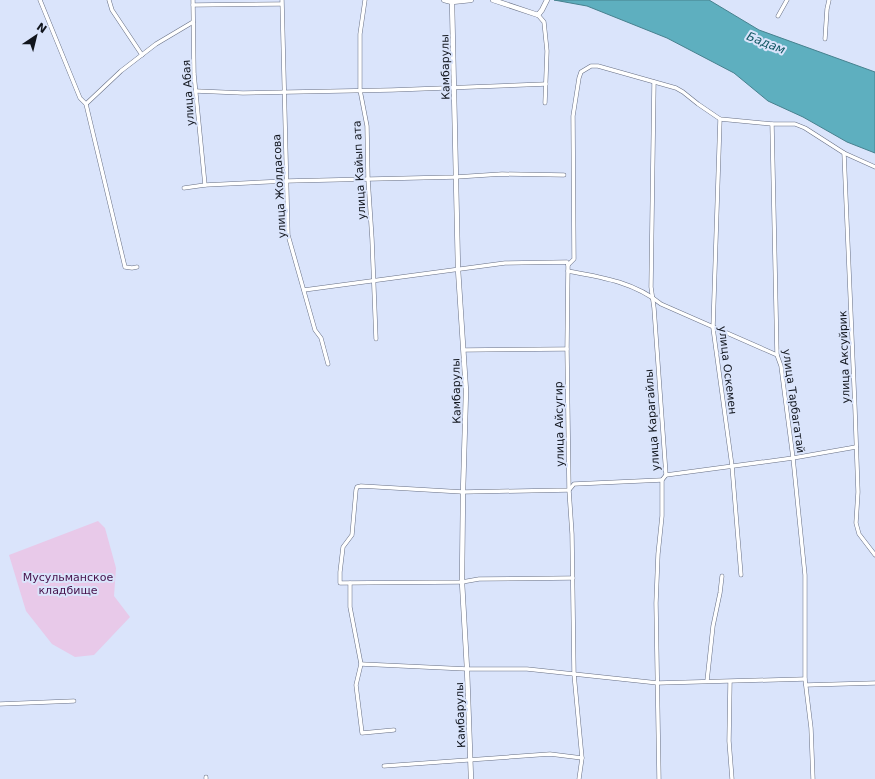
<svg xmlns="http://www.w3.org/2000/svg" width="875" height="779" font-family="'DejaVu Sans',sans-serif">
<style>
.green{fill:#e8c9e9}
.water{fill:#5eafbf;stroke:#47818e}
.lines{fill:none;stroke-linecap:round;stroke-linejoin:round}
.minor-casing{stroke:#676f84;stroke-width:4.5}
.tertiary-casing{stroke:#676f84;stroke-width:5.5}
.minor{stroke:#fff;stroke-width:3.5}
.tertiary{stroke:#fff;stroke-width:4.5}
.labels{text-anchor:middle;stroke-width:4;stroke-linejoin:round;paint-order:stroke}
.street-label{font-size:11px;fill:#11151d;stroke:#dae4fb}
.park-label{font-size:11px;fill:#46104a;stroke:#dae4fb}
.water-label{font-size:12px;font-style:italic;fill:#145965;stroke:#dae4fb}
</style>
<rect width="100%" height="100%" fill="#dae4fb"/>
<!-- green -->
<polygon class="green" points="98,521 105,528 116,568 114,596 130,617 94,655 75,657 52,644 26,611 9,555"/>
<!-- water -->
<polygon class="water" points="554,0 709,0 759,30 875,72 875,153 847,142 803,117 768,101 734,73 667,38 587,6"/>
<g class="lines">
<!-- minor casing -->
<g class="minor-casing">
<g id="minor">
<polyline points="40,0 80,98 86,104 125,267 132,268 137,267"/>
<polyline points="109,0 112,10 142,55"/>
<polyline points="193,0 194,74 205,185"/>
<polyline points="282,0 288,235 315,330 321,338 328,364"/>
<polyline points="365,0 360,34 360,90 367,126 368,179 372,239 376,339"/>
<polyline points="193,5 281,4"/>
<polyline points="538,15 544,22 547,51 545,103"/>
<polyline points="778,16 787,0"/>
<polyline points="825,39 827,9 829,0"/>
<polyline points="654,82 651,287 654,308 666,475 662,480 662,516 658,554 656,603 659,779"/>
<polyline points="196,91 243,93 392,90 546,84"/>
<polyline points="86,104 121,71 156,44 193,22"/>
<polyline points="720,119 713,328 732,466 741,575"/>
<polyline points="772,124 777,355 781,366 793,458 805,575 805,679 811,728 813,779"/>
<polyline points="844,153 855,409 858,492 856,523 859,534 875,555"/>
<polyline points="184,188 205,185 287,181 456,177 502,174 564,175"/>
<path d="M568,271C601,277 634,282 661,304L777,355"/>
<polyline points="304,290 505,263 567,262 568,265"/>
<polyline points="464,350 567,349"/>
<polyline points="666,475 793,458 856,447"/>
<polyline points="573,578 479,579 462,582 340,583 340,572 343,547 352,535 356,490 357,487 361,486 463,492 569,490 574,484 662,480"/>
<polyline points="350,583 350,607 361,664 356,685 362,733 394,730"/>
<polyline points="361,664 467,669 527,669 658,683 805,679"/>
<polyline points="707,681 713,626 720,593 722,576"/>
<polyline points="730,682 729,741 732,779"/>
<polyline points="806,685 875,683"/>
<polyline points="0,704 74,701"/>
<polyline points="384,766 550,754 582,758"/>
<polyline points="206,779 206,777"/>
<polyline points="579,779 582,758 574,674 572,534 569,490 567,349 568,265 574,259 573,116 579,78 581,72 591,66 598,66 676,88 683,92 698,104 720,119 772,124 795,124 805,128 844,153 875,167"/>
</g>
</g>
<!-- tertiary casing -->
<g class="tertiary-casing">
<g id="tertiary">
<polyline points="444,0 452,2 471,0"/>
<polyline points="493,0 538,15 542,10 547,0"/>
<polyline points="452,2 458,269 466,391 463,492 462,582 467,669 471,779"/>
</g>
</g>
<!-- minor -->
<use href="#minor" class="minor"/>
<!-- tertiary -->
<use href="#tertiary" class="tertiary"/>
</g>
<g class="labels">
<!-- street labels -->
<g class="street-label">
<text transform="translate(445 67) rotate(-91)" y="4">Камбарулы</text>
<text transform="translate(188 93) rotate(-94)" y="4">улица Абая</text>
<text transform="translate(359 170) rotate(-93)" y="4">улица Кайып ата</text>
<text transform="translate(279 186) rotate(-93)" y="4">улица Жолдасова</text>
<text transform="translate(844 357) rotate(-92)" y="4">улица Аксуйрик</text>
<text transform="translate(728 370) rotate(83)" y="4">улица Оскемен</text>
<text transform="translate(456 391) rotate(-91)" y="4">Камбарулы</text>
<text transform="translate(794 401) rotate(82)" y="4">улица Тарбагатай</text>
<text transform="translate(652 420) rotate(-94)" y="4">улица Карагайлы</text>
<text transform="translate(559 424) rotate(-91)" y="4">улица Айсугир</text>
<text transform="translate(460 715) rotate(-92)" y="4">Камбарулы</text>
</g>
<!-- park labels -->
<g class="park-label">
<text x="68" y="581">Мусульманское<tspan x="68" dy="13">кладбище</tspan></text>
</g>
<!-- water labels -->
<g class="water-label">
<text transform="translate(766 43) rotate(22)" y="4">Бадам</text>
</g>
</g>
<!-- north arrow -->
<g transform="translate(36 36) rotate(35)" stroke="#dae4fb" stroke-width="3" paint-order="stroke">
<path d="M0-3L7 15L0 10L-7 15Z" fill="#11151d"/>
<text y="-6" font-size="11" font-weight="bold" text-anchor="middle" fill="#11151d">N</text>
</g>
</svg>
